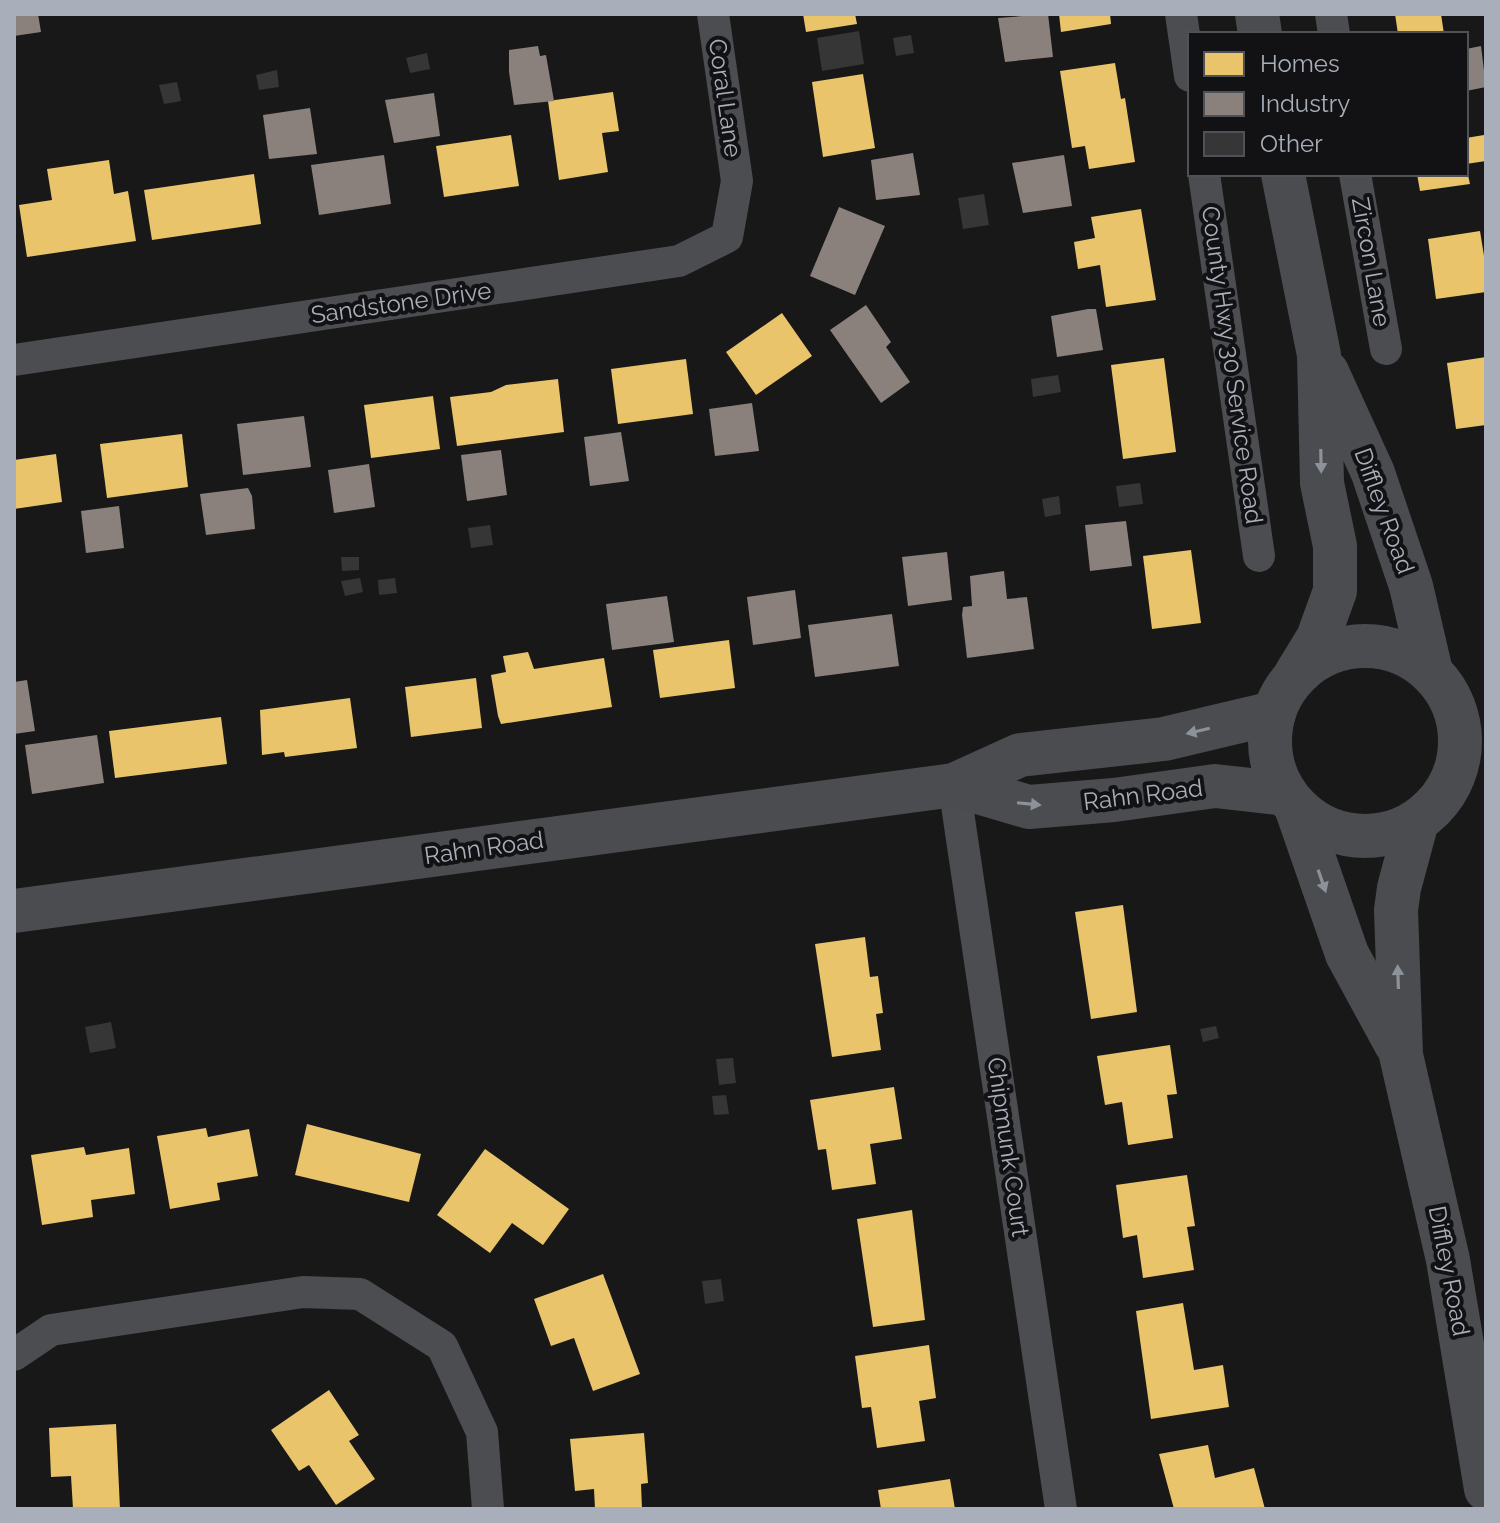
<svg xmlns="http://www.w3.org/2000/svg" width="1500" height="1523" font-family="Raleway,sans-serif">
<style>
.homes{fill:#e9c46a}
.industry{fill:#8a817c}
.building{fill:#363637}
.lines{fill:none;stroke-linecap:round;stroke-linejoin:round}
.street{stroke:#4c4d51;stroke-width:32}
.secondary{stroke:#4a4c4f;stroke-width:44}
.oneway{fill:#8c919a}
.labels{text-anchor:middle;stroke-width:8;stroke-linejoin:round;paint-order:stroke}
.street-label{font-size:24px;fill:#a8afba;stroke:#121214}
</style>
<rect width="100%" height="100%" fill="#181818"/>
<!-- homes -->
<g class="homes">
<polygon points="803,14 855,14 857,24 806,32"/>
<polygon points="1059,14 1110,14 1111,24 1061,32"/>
<polygon points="1395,14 1441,14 1444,34 1398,34"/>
<polygon points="1115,63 1121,99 1125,98 1135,162 1089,169 1085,146 1072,148 1060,71"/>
<polygon points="863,74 875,148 823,157 812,82"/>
<polygon points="613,92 619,131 602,133 608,172 559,180 548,101"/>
<polygon points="511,135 519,186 444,197 436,146"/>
<polygon points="1484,135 1486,161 1466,164 1466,138"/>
<polygon points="109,160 114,194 128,191 136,241 27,257 19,205 52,200 47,169"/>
<polygon points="1466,166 1470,184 1420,191 1417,174 1466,174"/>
<polygon points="254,174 261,224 152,240 144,190"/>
<polygon points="1141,209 1156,300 1106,307 1100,265 1078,269 1074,242 1095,238 1091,217"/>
<polygon points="1480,231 1486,268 1486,292 1436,299 1428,239"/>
<polygon points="782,313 812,356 756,395 726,352"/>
<polygon points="1486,357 1486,425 1456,429 1447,363"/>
<polygon points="1164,358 1176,452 1123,459 1111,365"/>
<polygon points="686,359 693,414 618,424 611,369"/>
<polygon points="558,379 564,432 457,446 450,397 491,392 506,385"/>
<polygon points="433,396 440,449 371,458 364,405"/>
<polygon points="182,434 188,487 107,498 100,444"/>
<polygon points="56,454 62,502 14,509 14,460"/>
<polygon points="1191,550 1201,623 1152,629 1143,556"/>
<polygon points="729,640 735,688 660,698 653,650"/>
<polygon points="528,652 534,669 604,658 612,707 501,724 498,716 491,675 506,672 503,656"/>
<polygon points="476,678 482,728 411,737 405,687"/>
<polygon points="350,698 357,748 285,757 284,752 262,755 260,710"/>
<polygon points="221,717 227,764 115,778 109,731"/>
<polygon points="1123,905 1137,1012 1091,1019 1075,912"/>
<polygon points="865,937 870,977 878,976 883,1013 876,1014 881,1050 832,1057 815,944"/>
<polygon points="1170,1045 1177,1094 1167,1095 1173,1138 1128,1145 1122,1102 1105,1105 1097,1056"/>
<polygon points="894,1087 902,1139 870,1144 876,1184 832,1190 826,1149 818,1150 810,1100"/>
<polygon points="307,1124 421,1154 409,1202 295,1175"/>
<polygon points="206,1128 208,1137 249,1129 258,1176 217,1183 220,1200 170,1209 157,1136"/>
<polygon points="84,1147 86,1155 129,1148 135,1194 91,1200 93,1217 42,1225 31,1155"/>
<polygon points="485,1149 569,1209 543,1245 512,1223 490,1253 437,1215"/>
<polygon points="1187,1175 1195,1226 1187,1227 1194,1270 1143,1278 1137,1235 1123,1238 1116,1185"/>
<polygon points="912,1210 925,1320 873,1327 857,1219"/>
<polygon points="603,1274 640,1374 593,1391 574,1338 551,1346 534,1299"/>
<polygon points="1183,1303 1194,1370 1223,1365 1229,1407 1151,1419 1136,1311"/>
<polygon points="929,1345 936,1398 919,1401 925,1441 877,1448 871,1407 862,1408 855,1356"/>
<polygon points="329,1390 359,1435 349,1441 375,1479 336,1505 309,1465 299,1471 271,1430"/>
<polygon points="116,1424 120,1509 73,1509 71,1476 51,1477 49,1428"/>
<polygon points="644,1433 648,1483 641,1484 642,1509 595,1509 594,1489 575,1491 570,1439"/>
<polygon points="1208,1445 1215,1478 1254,1468 1265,1509 1174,1509 1159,1454"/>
<polygon points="950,1479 955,1509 881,1509 878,1490"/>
</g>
<!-- industry -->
<g class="industry">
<polygon points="14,14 38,14 41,32 14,36"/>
<polygon points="1048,14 1053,57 1005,62 998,18"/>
<polygon points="538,46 540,56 546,55 554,101 514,105 509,72 509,50"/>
<polygon points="1481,46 1486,87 1466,91 1466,49"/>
<polygon points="434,93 440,136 394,143 385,100"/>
<polygon points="310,108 317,154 269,159 263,115"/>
<polygon points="913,153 920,195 876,200 871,160"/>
<polygon points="384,155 391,204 319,215 311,165"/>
<polygon points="1064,155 1072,206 1023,213 1012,163"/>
<polygon points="839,207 885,226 855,295 810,276"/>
<polygon points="866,305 891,342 886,347 910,382 881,403 830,330"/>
<polygon points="1088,309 1096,309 1103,350 1057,357 1051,316"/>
<polygon points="752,403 759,451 715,456 709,409"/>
<polygon points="304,416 311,467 243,475 237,424"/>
<polygon points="621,432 629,481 590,486 584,437"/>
<polygon points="501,450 507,495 467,501 461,455"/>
<polygon points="369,464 375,507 334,513 328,470"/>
<polygon points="248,488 252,496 255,529 206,535 200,494"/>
<polygon points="119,506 124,548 86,553 81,511"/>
<polygon points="1126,521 1132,566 1090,571 1085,525"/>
<polygon points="947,552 952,600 908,606 902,557"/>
<polygon points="1004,571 1007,599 1027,597 1034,649 967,658 962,615 963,607 972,606 970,576"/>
<polygon points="795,590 801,638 753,645 747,597"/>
<polygon points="667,596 674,642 612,650 606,604"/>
<polygon points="892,614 899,666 815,677 808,625"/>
<polygon points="27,680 35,731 14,734 14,682"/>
<polygon points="97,735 104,783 32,794 25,745"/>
</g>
<!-- building -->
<g class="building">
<polygon points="859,31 864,64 822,71 817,38"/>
<polygon points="911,35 914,53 896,56 893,38"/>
<polygon points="427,53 430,69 410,73 406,58"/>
<polygon points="277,70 279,87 259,90 256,75"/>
<polygon points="177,82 181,101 164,104 159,85"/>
<polygon points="984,194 989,225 963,229 958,198"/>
<polygon points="1058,375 1061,392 1033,397 1031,379"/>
<polygon points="1140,483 1143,504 1119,507 1116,486"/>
<polygon points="1059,496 1061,514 1045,517 1042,499"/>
<polygon points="490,525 493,545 471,548 468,528"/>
<polygon points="341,557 359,557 359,570 342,571"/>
<polygon points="360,578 363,592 345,596 341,581"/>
<polygon points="395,578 397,593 379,595 378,580"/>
<polygon points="111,1022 116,1048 90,1053 85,1027"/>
<polygon points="1216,1026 1219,1038 1203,1042 1200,1029"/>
<polygon points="733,1058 736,1083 719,1085 716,1059"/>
<polygon points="726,1095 729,1114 714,1115 712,1096"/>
<polygon points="721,1279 724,1301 705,1304 702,1281"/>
</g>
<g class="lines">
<!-- street -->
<g class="street">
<polyline points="1181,14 1190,76"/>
<polyline points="1331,14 1334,34"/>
<polyline points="1204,174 1259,556"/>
<polyline points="1355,174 1386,349"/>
<polyline points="14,360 679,261 727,237 737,181 713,14"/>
<polyline points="954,785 1061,1509"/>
<polyline points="14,1355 51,1330 303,1292 360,1294 442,1346 482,1432 488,1509"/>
</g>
<!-- secondary -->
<g class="secondary">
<polyline points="1257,14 1260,34"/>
<polyline points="1283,174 1319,355 1322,483 1335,546 1335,591 1318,638 1296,674"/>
<polyline points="1327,372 1373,473 1411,586 1431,672"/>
<circle cx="1365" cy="741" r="95"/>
<polyline points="954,785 1029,807 1114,800 1215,786 1286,794"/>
<polyline points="1296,807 1347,954 1396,1044"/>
<polyline points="1417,821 1399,888 1396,910 1401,1055 1448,1260 1486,1489"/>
<polyline points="14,911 954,785 1020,755 1164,739 1274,713"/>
</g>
</g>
<!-- one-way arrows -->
<defs><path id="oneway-solid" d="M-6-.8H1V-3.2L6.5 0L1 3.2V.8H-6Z" transform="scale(2)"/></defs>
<g class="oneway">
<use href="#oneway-solid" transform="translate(1321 461) rotate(89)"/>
<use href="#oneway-solid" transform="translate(1198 731) rotate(167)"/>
<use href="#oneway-solid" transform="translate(1029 804) rotate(6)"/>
<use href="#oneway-solid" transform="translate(1322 881) rotate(71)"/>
<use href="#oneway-solid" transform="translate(1398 977) rotate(-92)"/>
</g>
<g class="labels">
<!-- street labels -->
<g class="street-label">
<text transform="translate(725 98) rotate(82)" y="8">Coral Lane</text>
<text transform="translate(1371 262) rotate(80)" y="8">Zircon Lane</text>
<text transform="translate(401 303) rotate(-8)" y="8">Sandstone Drive</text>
<text transform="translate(1232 365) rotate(82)" y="8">County Hwy 30 Service Road</text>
<text transform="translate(1384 511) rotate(70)" y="8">Diffley Road</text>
<text transform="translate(1143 795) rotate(-7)" y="8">Rahn Road</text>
<text transform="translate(484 848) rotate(-8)" y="8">Rahn Road</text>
<text transform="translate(1008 1147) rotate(82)" y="8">Chipmunk Court</text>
<text transform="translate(1449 1271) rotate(79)" y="8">Diffley Road</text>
</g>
</g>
<!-- border -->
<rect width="1500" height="1523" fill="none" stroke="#a8afba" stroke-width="32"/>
<!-- legend -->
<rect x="1188" y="32" width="280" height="144" fill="#121214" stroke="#4e5156" stroke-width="2"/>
<rect x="1204" y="52" width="40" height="24" fill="#e9c46a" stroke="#4e5156" stroke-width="2"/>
<text x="1260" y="72" font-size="24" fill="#a8afba">Homes</text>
<rect x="1204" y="92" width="40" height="24" fill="#8a817c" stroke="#4e5156" stroke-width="2"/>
<text x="1260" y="112" font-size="24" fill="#a8afba">Industry</text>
<rect x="1204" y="132" width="40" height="24" fill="#363637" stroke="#4e5156" stroke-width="2"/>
<text x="1260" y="152" font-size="24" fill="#a8afba">Other</text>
</svg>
